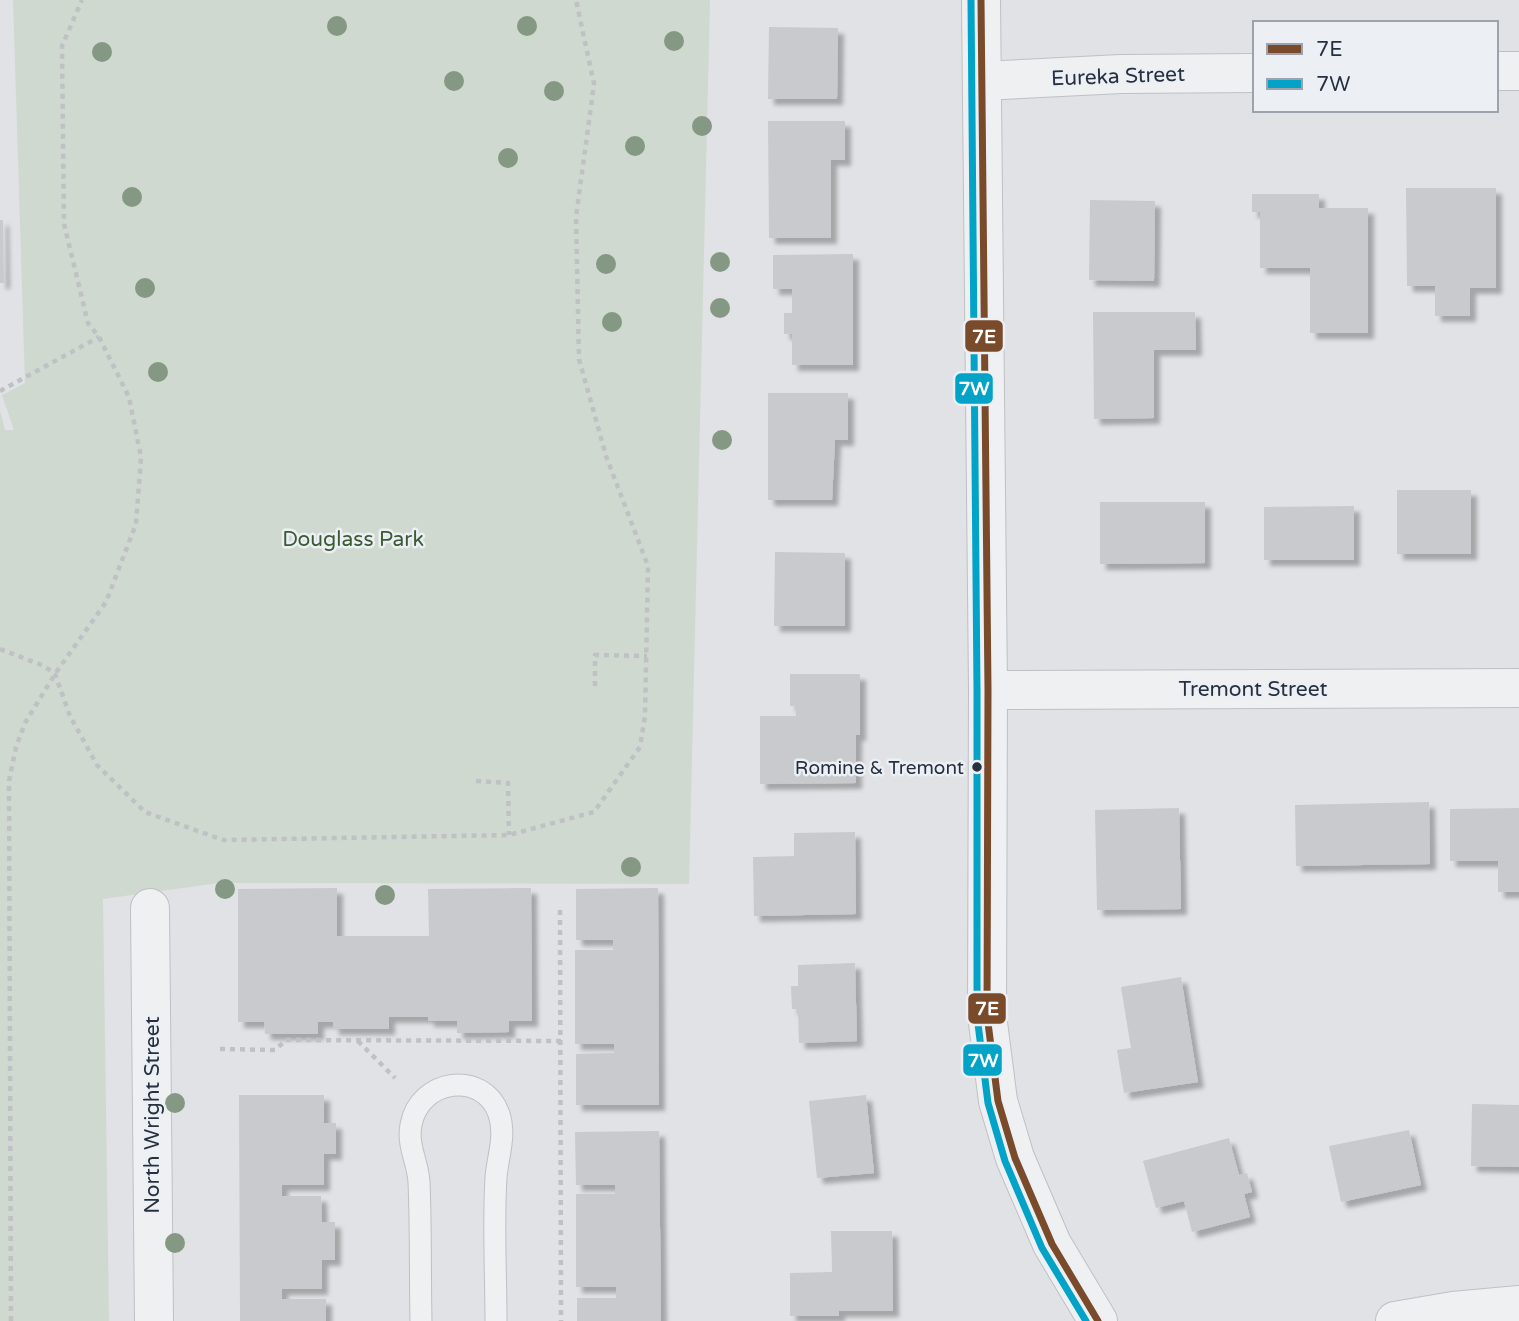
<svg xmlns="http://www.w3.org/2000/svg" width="1519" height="1321" font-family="'Varela Round',sans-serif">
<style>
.green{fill:#d0d9cf}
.building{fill:#c8cacd;filter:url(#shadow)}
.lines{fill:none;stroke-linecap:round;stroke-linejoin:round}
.lane-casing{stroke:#bec0c3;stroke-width:23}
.street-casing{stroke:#bec0c3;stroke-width:40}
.path{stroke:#bfc1c5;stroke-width:4.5;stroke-dasharray:5 5;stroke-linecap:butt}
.lane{stroke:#eff0f2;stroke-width:21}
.street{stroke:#eff0f2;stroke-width:38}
.bus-1-casing{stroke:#ecf0f5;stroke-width:12}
.bus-2-casing{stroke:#ecf0f5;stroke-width:12}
.bus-1{stroke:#7a4b2a;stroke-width:7}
.bus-2{stroke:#02a3c7;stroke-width:7}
.tree{fill:#859883}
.bus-dot{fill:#26303f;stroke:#ecf0f5;stroke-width:2.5}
.labels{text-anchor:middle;stroke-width:5;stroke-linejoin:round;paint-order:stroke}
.bus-label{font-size:19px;fill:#26303f;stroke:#ecf0f5;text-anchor:end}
.street-label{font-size:21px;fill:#26303f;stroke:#ecf0f5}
.park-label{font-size:21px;fill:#3b5c32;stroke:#ecf0f5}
.line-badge{stroke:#ecf0f5;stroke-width:2.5}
.badge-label{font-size:19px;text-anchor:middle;font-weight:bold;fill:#fff}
</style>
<defs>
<filter id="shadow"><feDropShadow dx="6" dy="6" stdDeviation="2" flood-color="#0004"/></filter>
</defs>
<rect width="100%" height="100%" fill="#e0e2e5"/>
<!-- green -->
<polygon class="green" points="13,0 710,0 689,884 219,883 103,899 109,1321 0,1321 0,410 5,430 14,430 2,395 25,383"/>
<!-- building -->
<g class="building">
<polygon points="769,27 838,28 837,99 768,99"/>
<polygon points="768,121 845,121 845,160 831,160 831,238 769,238"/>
<polygon points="1406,188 1496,188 1496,288 1470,288 1470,316 1435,316 1435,286 1407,286"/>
<polygon points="1252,194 1319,194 1319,208 1368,208 1368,333 1310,333 1310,268 1260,268 1260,212 1252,212"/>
<polygon points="1090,200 1155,201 1154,281 1089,280"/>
<polygon points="0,220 3,220 4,283 0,283"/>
<polygon points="853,254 853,365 792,365 792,334 784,334 784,313 792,313 792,289 773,289 773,255"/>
<polygon points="1093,312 1195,312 1196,350 1154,350 1154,418 1094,419"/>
<polygon points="768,393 848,393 848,440 835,440 832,500 768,500"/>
<rect x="1397" y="490" width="74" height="64"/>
<polygon points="1100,502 1205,502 1205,563 1100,564"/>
<polygon points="1354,506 1354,560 1264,560 1264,507"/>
<polygon points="775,552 845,553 845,626 774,626"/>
<polygon points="790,674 860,674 860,735 856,735 856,783 760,784 760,716 796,716 796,706 790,706"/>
<polygon points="1429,802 1430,864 1296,866 1295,805"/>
<polygon points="1179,808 1181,909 1097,910 1095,810"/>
<polygon points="1519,808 1519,892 1498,892 1498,861 1450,861 1450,809"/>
<polygon points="855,832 856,914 754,916 753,857 794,856 794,833"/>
<polygon points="337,888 337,936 429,936 428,889 531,888 532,1021 509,1021 509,1032 457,1033 457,1021 428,1021 428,1017 389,1017 389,1029 333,1029 333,1022 318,1022 318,1034 265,1034 264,1022 238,1022 238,889"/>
<polygon points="658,888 659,1105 576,1105 576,1054 614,1053 614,1044 575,1044 575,950 613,950 613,940 576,940 576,889"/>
<polygon points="855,963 857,1041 799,1043 798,1009 792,1009 791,986 798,986 798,965"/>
<polygon points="1181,977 1198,1082 1124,1093 1117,1050 1131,1048 1121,987"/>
<polygon points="239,1095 324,1095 324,1123 336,1123 336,1154 324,1154 324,1185 282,1185 282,1196 321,1196 322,1222 335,1222 335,1260 322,1260 322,1289 282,1289 282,1299 326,1299 326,1321 240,1321"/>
<polygon points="866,1095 874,1173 817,1178 809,1101"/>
<polygon points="1472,1104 1519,1105 1519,1167 1471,1166"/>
<polygon points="1409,1130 1421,1185 1341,1202 1329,1146"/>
<polygon points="659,1131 661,1321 577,1321 577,1298 616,1298 616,1287 576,1287 576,1194 615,1194 615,1185 576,1185 575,1132"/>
<polygon points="1229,1138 1239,1175 1247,1173 1252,1192 1244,1194 1250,1217 1192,1232 1184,1201 1156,1208 1143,1161"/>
<polygon points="831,1231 892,1231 893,1311 839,1311 839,1316 790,1316 790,1273 832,1272"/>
</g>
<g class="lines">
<!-- lane casing -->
<g class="lane-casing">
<path id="lane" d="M421,1321C420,1275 421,1229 419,1182C418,1162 407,1146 411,1125C419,1079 483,1069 499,1114C506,1136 498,1155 496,1177C493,1225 496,1273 496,1321"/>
</g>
<!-- street casing -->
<g class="street-casing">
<g id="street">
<polyline points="981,0 988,690 987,1015 998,1101 1015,1158 1052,1244 1098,1321"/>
<polyline points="1496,71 1519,71"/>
<polyline points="982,81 1121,74 1255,73"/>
<polyline points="988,690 1519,688"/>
<polyline points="150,908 154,1321"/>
<polyline points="1395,1321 1453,1311 1519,1305"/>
</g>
</g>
<!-- path -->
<g class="path">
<polyline points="0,391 99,337"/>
<polyline points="0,649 44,666 55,674 70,716 97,765 145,812 223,840 509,835 594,812 640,747 645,716 648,566 606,456 579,359 576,217 594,84 576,0"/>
<polyline points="595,686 595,655 647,656"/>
<polyline points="476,781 508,783 509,835"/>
<polyline points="560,910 561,1321"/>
<polyline points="358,1041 395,1078"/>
<polyline points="220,1049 275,1050 286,1040 561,1041"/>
<polyline points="11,1321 9,781 16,747 25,723 55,674 106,602 136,524 141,457 129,397 99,337 88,323 64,224 62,46 82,0"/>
</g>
<!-- lane -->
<use href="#lane" class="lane"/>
<!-- street -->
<use href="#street" class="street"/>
<!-- bus-1 casing -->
<g class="bus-1-casing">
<polyline id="bus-1" points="981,0 988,690 987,1015 998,1101 1015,1158 1052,1244 1098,1321"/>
</g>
<!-- bus-2 casing -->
<g class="bus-2-casing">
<polyline id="bus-2" points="971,0 977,690 977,1016 988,1103 1005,1161 1042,1248 1086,1321"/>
</g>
<!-- bus-1 -->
<use href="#bus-1" class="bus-1"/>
<!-- bus-2 -->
<use href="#bus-2" class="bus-2"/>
</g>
<!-- trees -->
<g class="tree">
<circle cx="337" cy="26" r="10"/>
<circle cx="527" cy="26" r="10"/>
<circle cx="674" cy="41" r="10"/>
<circle cx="102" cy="52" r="10"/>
<circle cx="454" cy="81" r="10"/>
<circle cx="554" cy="91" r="10"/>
<circle cx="702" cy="126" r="10"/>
<circle cx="635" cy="146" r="10"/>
<circle cx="508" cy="158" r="10"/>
<circle cx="132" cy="197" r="10"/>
<circle cx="720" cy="262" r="10"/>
<circle cx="606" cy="264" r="10"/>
<circle cx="145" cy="288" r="10"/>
<circle cx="720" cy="308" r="10"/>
<circle cx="612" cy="322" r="10"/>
<circle cx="158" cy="372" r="10"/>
<circle cx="722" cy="440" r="10"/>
<circle cx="631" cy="867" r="10"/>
<circle cx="225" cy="889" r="10"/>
<circle cx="385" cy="895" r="10"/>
<circle cx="175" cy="1103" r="10"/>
<circle cx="175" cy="1243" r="10"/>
</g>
<!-- markers -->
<circle class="bus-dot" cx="977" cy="767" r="6"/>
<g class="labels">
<!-- bus labels -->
<g class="bus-label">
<text x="964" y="774">Romine &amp; Tremont</text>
</g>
<!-- street labels -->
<g class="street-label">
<text transform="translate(1118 76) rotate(-2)" y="7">Eureka Street</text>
<text x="1253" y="696">Tremont Street</text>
<text transform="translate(152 1115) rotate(-90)" y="7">North Wright Street</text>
</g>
<!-- park labels -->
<g class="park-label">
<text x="353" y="546">Douglass Park</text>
</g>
</g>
<g class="line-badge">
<rect x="964" y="319" width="40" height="34" rx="7" fill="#7a4b2a"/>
<rect x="954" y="372" width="40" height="33" rx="7" fill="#02a3c7"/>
<rect x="967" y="992" width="40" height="33" rx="7" fill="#7a4b2a"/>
<rect x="962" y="1043" width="41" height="34" rx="7" fill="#02a3c7"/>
</g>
<g class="badge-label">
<text x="984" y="343">7E</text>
<text x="974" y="395">7W</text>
<text x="987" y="1015">7E</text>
<text x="983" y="1067">7W</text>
</g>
<!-- legend -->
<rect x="1253" y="21" width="245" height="91" fill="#ecf0f5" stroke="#9da3ac" stroke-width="2"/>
<rect x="1267" y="44" width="35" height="10" fill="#7a4b2a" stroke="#9da3ac" stroke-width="2"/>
<text x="1316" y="56" font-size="21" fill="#26303f">7E</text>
<rect x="1267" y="79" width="35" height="10" fill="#02a3c7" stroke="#9da3ac" stroke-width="2"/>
<text x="1316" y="91" font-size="21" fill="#26303f">7W</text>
</svg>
